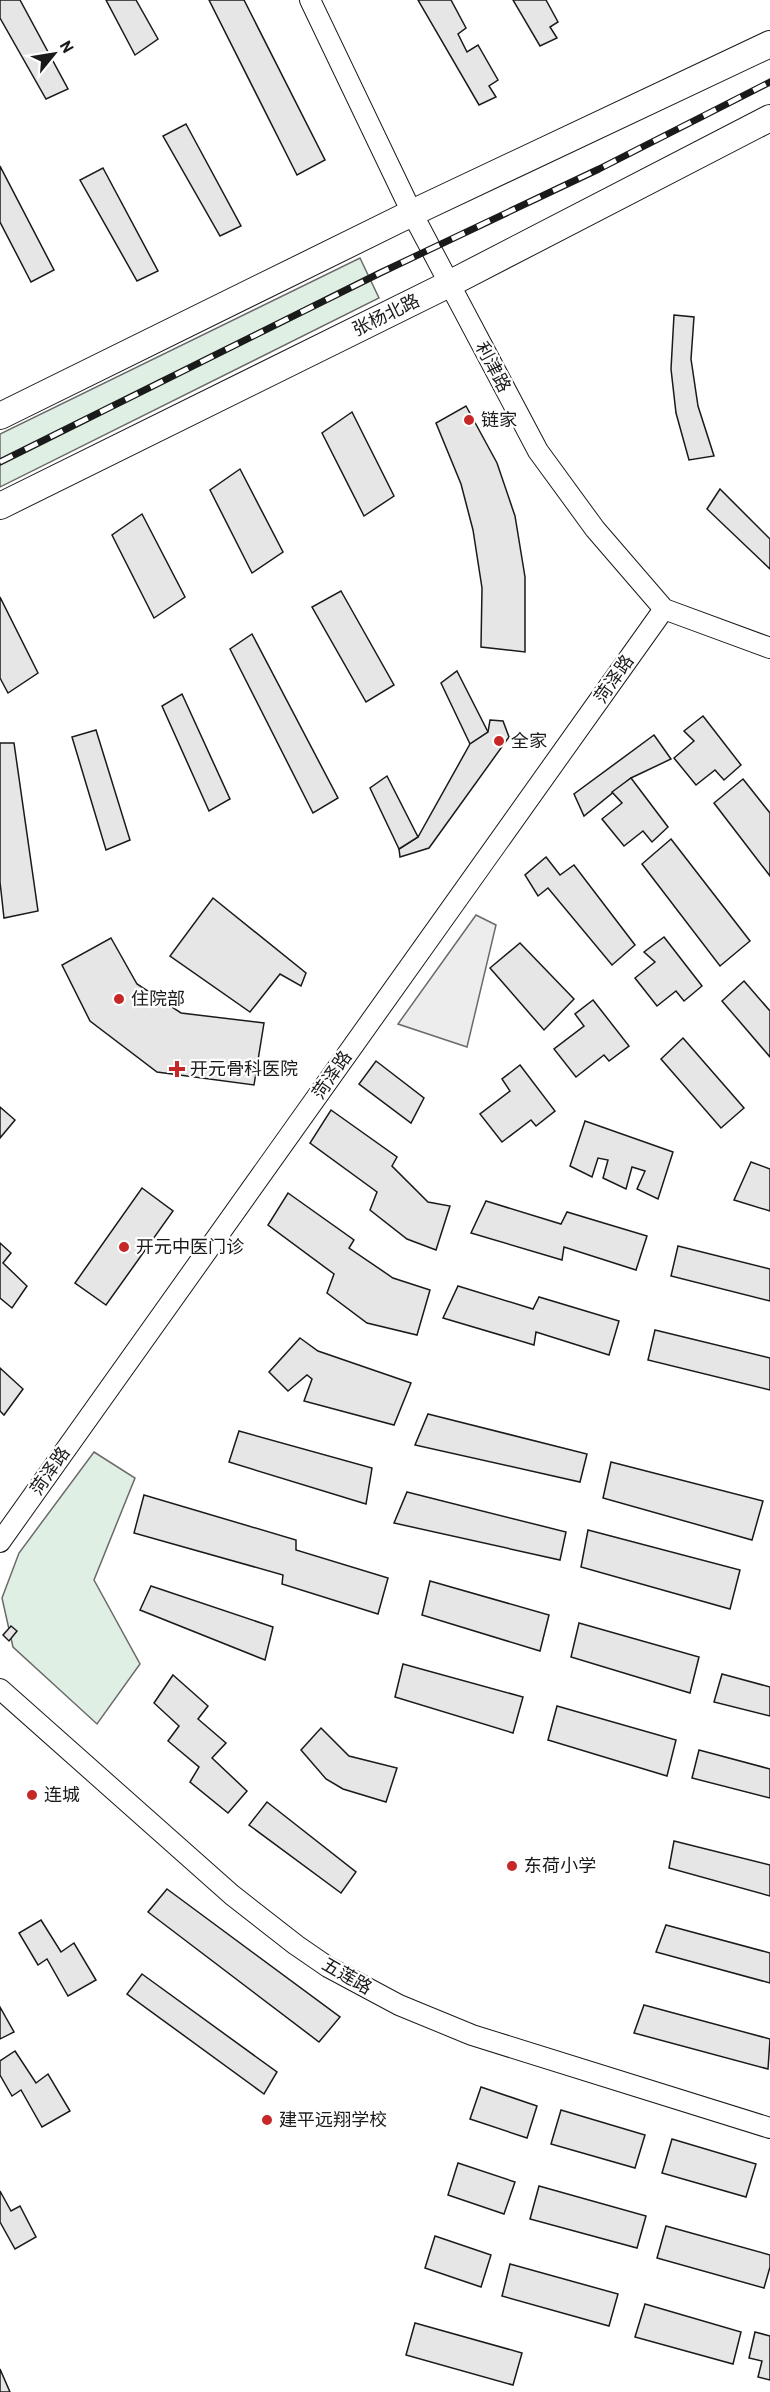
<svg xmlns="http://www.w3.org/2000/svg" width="770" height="2392" font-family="Barlow,'Noto Sans SC',sans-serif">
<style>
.green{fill:#e0efe3;stroke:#6a6a6a;stroke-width:1.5}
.parking{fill:#ededed;stroke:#6a6a6a;stroke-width:1.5}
.building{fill:#e6e6e6;stroke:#1a1a1a;stroke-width:1.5}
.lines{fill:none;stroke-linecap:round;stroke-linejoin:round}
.minor-casing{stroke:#1a1a1a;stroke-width:22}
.major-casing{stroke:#1a1a1a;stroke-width:28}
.minor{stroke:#fff;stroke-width:20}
.major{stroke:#fff;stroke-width:26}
.rail-casing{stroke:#1a1a1a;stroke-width:7}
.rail{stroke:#fff;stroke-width:4.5;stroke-dasharray:14;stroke-linecap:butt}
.poi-dot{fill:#c62828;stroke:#fff;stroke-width:2}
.labels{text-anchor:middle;stroke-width:4.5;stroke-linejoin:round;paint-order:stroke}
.street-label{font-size:18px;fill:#1a1a1a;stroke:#fff}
.poi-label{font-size:18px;fill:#1a1a1a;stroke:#fff;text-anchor:start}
</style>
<rect width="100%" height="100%" fill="#fff"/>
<!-- green -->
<g class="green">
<polygon points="360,258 379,298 0,487 0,434"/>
<polygon points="94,1452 135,1478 94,1580 140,1664 97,1724 13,1647 2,1598 19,1553"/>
</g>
<!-- parking -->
<polygon class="parking" points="476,915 496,925 467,1047 398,1024"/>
<!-- building -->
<g class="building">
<polygon points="0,0 20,0 68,89 46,99 0,18"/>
<polygon points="106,0 136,0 158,39 135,55"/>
<polygon points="209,0 244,0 325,160 297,175"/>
<polygon points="418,0 451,0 466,28 458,34 467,52 478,45 498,80 489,86 496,97 479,105"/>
<polygon points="513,0 546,0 558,22 550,27 557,38 540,46"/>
<polygon points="186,124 241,226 220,236 163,136"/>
<polygon points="0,166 54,270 31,282 0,222"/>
<polygon points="103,168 158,271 137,281 80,180"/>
<polygon points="674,315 694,317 691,359 698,406 714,456 689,460 676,413 671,369"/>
<polygon points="466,406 497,463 515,516 525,577 525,652 481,647 482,588 473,530 461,484 436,423"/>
<polygon points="352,412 394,496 364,516 322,433"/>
<polygon points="240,469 283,552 252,573 210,490"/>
<polygon points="720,489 770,539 770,569 707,509"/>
<polygon points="142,514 185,597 154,618 112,535"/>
<polygon points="341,591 394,685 366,702 312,607"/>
<polygon points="0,597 38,673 8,693 0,678"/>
<polygon points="252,634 338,798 313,813 230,649"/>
<polygon points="457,671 488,732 470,744 441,683"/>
<polygon points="182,694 230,799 209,811 162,706"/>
<polygon points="703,716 741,765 724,780 715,770 696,785 674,758 694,741 684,731"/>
<polygon points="490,720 503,721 509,737 429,848 400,857 399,849 418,837 470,744 488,732"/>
<polygon points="96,730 130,840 106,850 72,737"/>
<polygon points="654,735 671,759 631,778 584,816 574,794"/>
<polygon points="0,743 14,743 38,911 4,918 0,882"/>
<polygon points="387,776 418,837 399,849 370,788"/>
<polygon points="631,778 668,827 652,842 643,831 624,846 602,819 622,803 612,792"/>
<polygon points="743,779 770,813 770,876 714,803"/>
<polygon points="671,839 750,941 720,966 642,864"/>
<polygon points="546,857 560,875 574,865 635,945 612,965 548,888 538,896 525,875"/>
<polygon points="213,898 306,973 301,986 280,974 250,1012 170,956"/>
<polygon points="664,937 702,986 684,1001 676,991 657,1006 635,978 655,962 644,952"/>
<polygon points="111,938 137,984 181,1013 264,1023 254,1085 157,1072 90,1021 62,965"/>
<polygon points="520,943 574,999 544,1030 490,968"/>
<polygon points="744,981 770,1011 770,1057 722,1001"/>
<polygon points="593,1000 629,1046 609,1061 604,1055 576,1077 554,1049 584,1026 575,1014"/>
<polygon points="683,1038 744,1108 721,1128 661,1059"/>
<polygon points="376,1061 424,1098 411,1123 359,1084"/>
<polygon points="520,1065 555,1111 536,1126 531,1120 502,1142 480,1114 510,1091 502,1079"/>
<polygon points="0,1107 15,1120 0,1138"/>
<polygon points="331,1110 397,1157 392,1166 428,1202 450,1206 436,1250 407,1239 370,1210 377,1192 310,1143"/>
<polygon points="585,1121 673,1152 658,1199 637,1189 645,1171 632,1167 626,1189 603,1178 608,1160 598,1158 592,1177 570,1166"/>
<polygon points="751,1162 770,1169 770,1211 734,1200"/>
<polygon points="142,1188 173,1211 106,1305 75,1283"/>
<polygon points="288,1193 354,1240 349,1248 393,1278 430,1290 417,1335 367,1323 327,1293 334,1274 268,1225"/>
<polygon points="486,1201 561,1224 567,1212 647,1236 636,1270 564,1247 562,1260 471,1233"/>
<polygon points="0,1243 11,1253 3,1263 27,1286 12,1308 0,1298"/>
<polygon points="678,1246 770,1269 770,1301 671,1276"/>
<polygon points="458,1286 533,1309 539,1297 619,1321 609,1355 536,1332 534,1345 443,1318"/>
<polygon points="655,1330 770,1358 770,1390 648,1360"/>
<polygon points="300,1338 318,1351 411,1383 394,1425 304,1401 312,1379 307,1375 288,1391 269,1372"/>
<polygon points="0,1368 23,1389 4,1415 0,1411"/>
<polygon points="428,1414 587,1454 580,1482 415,1445"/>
<polygon points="239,1431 372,1468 366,1504 229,1462"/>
<polygon points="611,1462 763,1501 752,1540 603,1498"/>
<polygon points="407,1492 566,1532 560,1560 394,1523"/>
<polygon points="144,1495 296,1540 296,1550 388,1578 378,1614 282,1584 283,1575 134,1533"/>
<polygon points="588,1530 740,1570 730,1609 581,1567"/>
<polygon points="430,1581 549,1615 540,1651 422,1615"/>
<polygon points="151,1586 273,1627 265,1660 140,1610"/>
<polygon points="579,1623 699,1657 690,1693 571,1657"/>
<polygon points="11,1626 17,1631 9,1641 3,1635"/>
<polygon points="403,1664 523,1697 513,1733 395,1697"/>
<polygon points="722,1674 770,1687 770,1716 714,1702"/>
<polygon points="173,1675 208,1706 198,1719 226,1743 212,1758 247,1791 228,1813 190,1782 199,1767 168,1741 179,1726 154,1703"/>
<polygon points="557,1706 676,1740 667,1776 548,1740"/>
<polygon points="321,1728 349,1756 397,1768 386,1802 343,1789 326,1779 301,1750"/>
<polygon points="699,1750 770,1769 770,1798 692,1778"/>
<polygon points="267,1802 356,1872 341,1893 249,1825"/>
<polygon points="674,1841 770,1865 770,1896 669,1868"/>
<polygon points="167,1889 340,2017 319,2042 148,1912"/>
<polygon points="41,1920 61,1952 74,1943 96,1980 68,1996 47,1959 38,1965 19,1933"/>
<polygon points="666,1925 770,1953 770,1983 656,1952"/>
<polygon points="142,1974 277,2072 264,2094 127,1994"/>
<polygon points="644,2005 770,2039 768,2069 634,2033"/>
<polygon points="0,2007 14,2032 0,2039"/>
<polygon points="15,2051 36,2083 48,2074 70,2111 42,2127 21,2090 12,2096 0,2075 0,2061"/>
<polygon points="481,2087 537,2106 527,2138 470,2119"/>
<polygon points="561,2110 645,2135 635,2168 551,2144"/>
<polygon points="672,2139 756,2164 746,2197 662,2173"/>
<polygon points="458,2163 515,2182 504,2214 448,2195"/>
<polygon points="539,2186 646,2216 637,2248 530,2219"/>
<polygon points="0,2191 11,2211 20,2206 36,2237 15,2249 0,2222"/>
<polygon points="666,2226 770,2255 770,2267 764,2288 657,2258"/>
<polygon points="435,2236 491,2255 481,2287 425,2268"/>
<polygon points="510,2264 618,2294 609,2326 502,2296"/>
<polygon points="645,2304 741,2332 733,2364 635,2337"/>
<polygon points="415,2323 522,2353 513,2385 406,2355"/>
<polygon points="755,2332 770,2336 770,2380 758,2377 762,2361 749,2358"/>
<polygon points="0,2369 10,2392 0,2392"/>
</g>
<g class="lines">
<!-- minor casing -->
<g class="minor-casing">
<g id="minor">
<polyline points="310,0 412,213 538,451 595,529 664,609 770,648"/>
<polyline points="0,1542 664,609"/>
<polyline points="0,1689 232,1895 296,1945 328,1967 399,2005 472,2035 770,2128"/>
</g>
</g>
<!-- major casing -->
<g class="major-casing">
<g id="major">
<polyline points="0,416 412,213 770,44"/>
<polyline points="0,506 449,284 770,118"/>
</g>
</g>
<!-- minor -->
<use href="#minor" class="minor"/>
<!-- major -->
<use href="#major" class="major"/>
<!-- rail casing -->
<g class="rail-casing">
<polyline id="rail" points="0,462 380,273 599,169 770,82"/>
</g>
<!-- rail -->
<use href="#rail" class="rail"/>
</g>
<!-- markers -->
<g class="poi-dot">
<circle cx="469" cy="420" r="6"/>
<circle cx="499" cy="741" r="6"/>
<circle cx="119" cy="999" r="6"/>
<path d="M174 1060h6v6h6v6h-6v6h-6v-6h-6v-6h6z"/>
<circle cx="124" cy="1247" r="6"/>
<circle cx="32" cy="1795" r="6"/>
<circle cx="512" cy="1866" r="6"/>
<circle cx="267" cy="2120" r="6"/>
</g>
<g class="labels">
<!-- street labels -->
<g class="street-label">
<text transform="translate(386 315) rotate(-26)" y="6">张杨北路</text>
<text transform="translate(493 367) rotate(62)" y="6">利津路</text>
<text transform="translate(614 679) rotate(-55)" y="6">菏泽路</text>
<text transform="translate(332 1075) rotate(-55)" y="6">菏泽路</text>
<text transform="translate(50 1471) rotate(-55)" y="6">菏泽路</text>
<text transform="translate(347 1976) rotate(30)" y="6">五莲路</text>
</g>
<!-- poi labels -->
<g class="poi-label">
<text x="481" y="426">链家</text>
<text x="511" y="747">全家</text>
<text x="131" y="1005">住院部</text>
<text x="190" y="1075">开元骨科医院</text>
<text x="136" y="1253">开元中医门诊</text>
<text x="44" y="1801">连城</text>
<text x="524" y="1872">东荷小学</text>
<text x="279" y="2126">建平远翔学校</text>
</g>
</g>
<!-- north arrow -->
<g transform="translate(54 54) rotate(60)" stroke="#ffffff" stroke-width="4.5" paint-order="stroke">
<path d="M0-4.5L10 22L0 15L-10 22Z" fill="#1a1a1a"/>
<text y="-9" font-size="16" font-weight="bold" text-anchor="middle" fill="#1a1a1a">N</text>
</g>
</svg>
